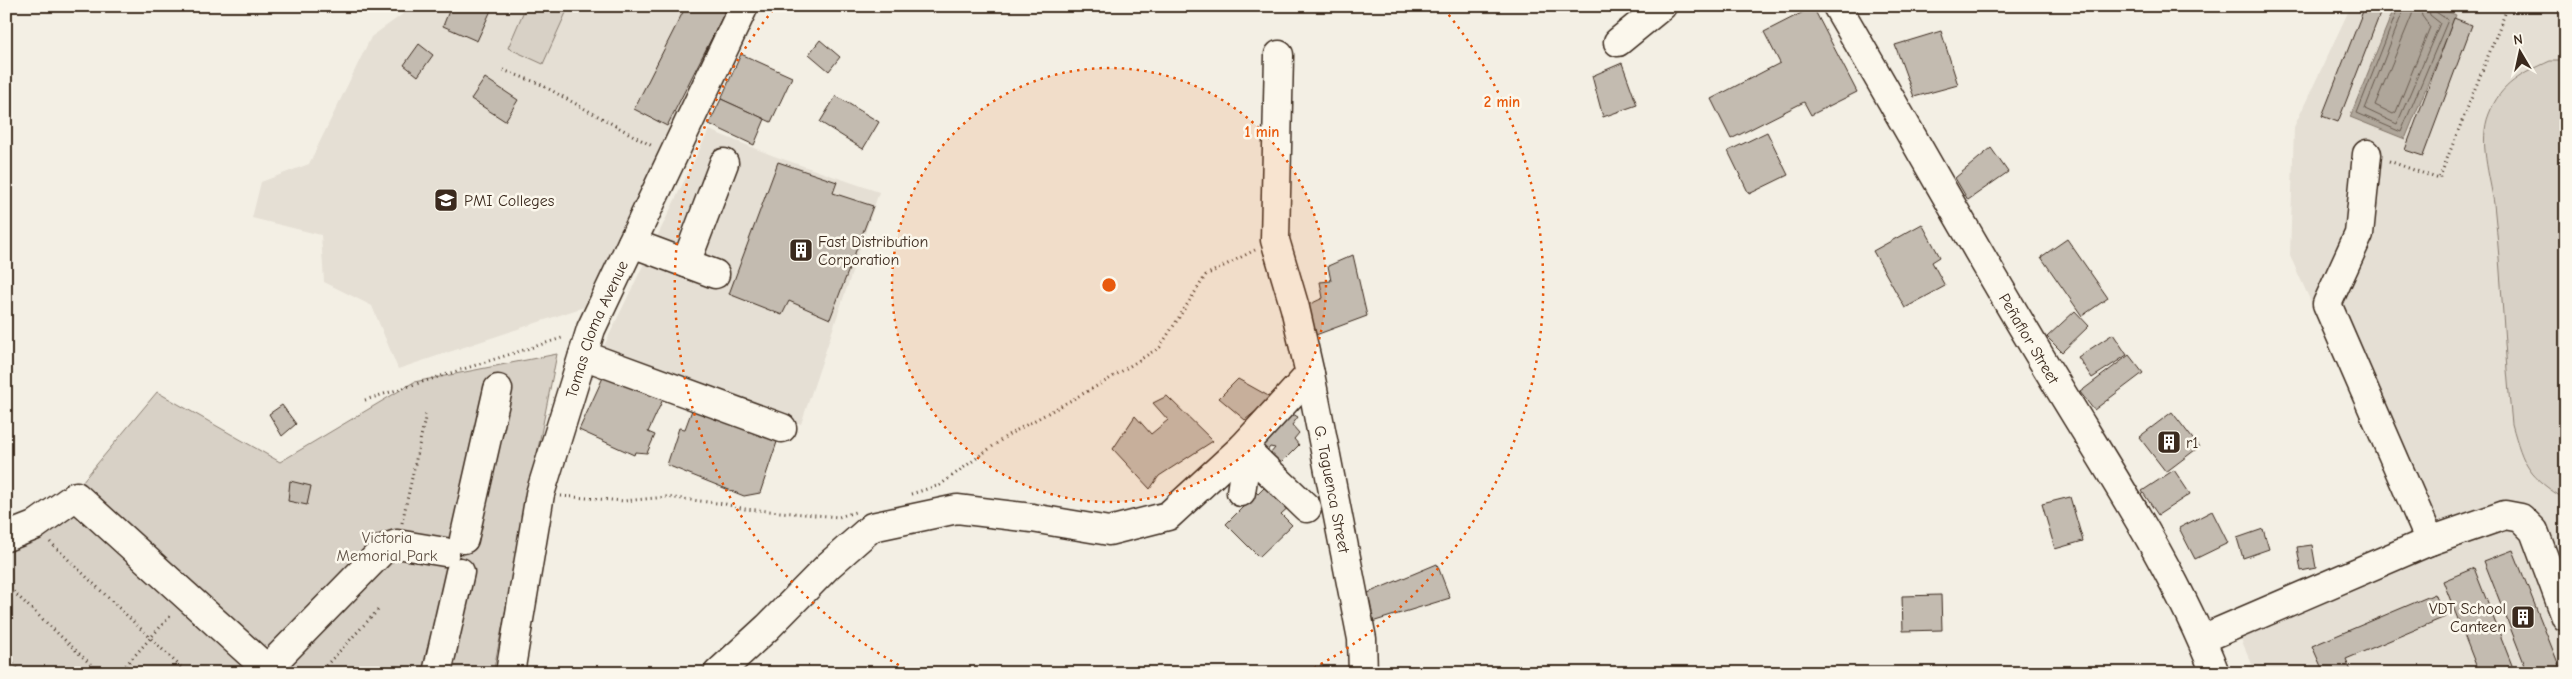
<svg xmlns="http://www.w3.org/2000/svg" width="2572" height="679" font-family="'Comic Neue',sans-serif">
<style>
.built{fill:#e5dfd4}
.green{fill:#d8d1c6;stroke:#8a7e72}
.water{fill:#afa69a;stroke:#817468}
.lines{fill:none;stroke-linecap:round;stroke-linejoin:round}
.shore{stroke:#695c50;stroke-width:1}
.building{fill:#c3bbb0;stroke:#3b2a1e}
.minor-casing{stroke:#3b2a1e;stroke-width:31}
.major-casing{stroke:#3b2a1e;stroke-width:31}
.path{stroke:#3b2a1e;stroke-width:3;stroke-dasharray:1 4;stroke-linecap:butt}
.minor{stroke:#fbf7ec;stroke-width:28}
.major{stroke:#fbf7ec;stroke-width:28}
.ring{fill:none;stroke:#e8590c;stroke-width:2.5;stroke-dasharray:2.5 5}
.labels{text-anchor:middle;stroke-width:5;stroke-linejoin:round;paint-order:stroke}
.poi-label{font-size:16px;fill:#3b2a1e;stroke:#fbf7ec;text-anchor:start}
.street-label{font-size:16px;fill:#3b2a1e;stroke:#fbf7ec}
.park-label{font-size:16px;fill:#625448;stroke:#fbf7ec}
.centre{fill:#e8590c;stroke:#fbf7ec;stroke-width:2.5}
.ring-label{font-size:15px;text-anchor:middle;font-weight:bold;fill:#e8590c;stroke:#fbf7ec;stroke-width:5;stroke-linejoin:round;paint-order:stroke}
</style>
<rect width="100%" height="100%" fill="#f3efe4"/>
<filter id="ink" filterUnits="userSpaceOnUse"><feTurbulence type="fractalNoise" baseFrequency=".02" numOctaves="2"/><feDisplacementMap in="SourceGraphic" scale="10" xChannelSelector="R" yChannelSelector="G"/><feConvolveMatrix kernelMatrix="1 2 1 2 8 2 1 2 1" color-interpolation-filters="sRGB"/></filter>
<g filter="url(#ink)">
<!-- built -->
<g class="built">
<polygon points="414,6 731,6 584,307 398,369 372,306 324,282 321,235 252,218 261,182 309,164 371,37"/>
<polygon points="2351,6 2566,6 2566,673 2256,673 2231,617 2417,534 2290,256 2294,127"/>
<polygon points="709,130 774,156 879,192 801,424 599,356"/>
</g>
<!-- green -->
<g class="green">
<polygon points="526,6 569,6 543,64 508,48"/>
<path d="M2550,61H2566V500C2528,476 2524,467 2512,424C2504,351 2502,277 2494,204C2490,176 2478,141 2489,114C2501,83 2522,74 2550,61Z"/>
<polygon points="557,354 493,673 6,673 6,533 62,506 157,392 280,462 414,382"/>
</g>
<!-- water -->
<polygon class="water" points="2395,6 2434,6 2456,15 2405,139 2350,117"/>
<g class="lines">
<!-- shore -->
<g class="shore">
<polyline points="2399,6 2357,113 2401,132 2448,20 2436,12 2434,6"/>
<polyline points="2405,6 2365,109 2397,124 2440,23 2430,15 2428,6"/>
<polyline points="2413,6 2412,15 2375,105 2393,114 2396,112 2430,27 2422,16 2420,6"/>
</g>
</g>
<!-- building -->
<g class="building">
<polygon points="451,6 493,6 477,41 443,26"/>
<polygon points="686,6 728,6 667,126 634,109"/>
<polygon points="2365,6 2383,6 2338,122 2322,116"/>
<polygon points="1813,7 1857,92 1811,115 1804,102 1731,139 1711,99 1780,63 1764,32"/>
<polygon points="2454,18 2472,25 2423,156 2405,150"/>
<polygon points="1941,31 1958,85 1914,97 1895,45"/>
<polygon points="820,40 840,57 829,71 809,54"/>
<polygon points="419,44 433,55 418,76 404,65"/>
<polygon points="741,54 792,77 771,122 721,99"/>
<polygon points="1622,63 1637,105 1603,117 1592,76"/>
<polygon points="485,78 518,100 505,121 471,99"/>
<polygon points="836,96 879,122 863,149 820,122"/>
<polygon points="721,99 765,119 754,145 709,124"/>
<polygon points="1767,132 1788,175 1749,194 1728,151"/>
<polygon points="1991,148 2008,172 1968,200 1955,178"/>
<polygon points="778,162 837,182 833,193 873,206 830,319 789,301 782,315 729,294"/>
<polygon points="1922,224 1940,257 1932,262 1945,286 1905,308 1873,251"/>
<polygon points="2067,239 2108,298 2082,316 2041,257"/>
<polygon points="1353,255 1367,316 1313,336 1308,305 1323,298 1320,282 1331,281 1328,266"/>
<polygon points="2075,311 2089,326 2062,352 2047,337"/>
<polygon points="2113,334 2127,355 2092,378 2078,357"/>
<polygon points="2129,355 2143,373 2094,410 2080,392"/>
<polygon points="606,371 664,397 648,432 655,435 647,453 635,452 634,455 579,430"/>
<polygon points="1238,379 1272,398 1245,420 1219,398"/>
<polygon points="1167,396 1213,441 1159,476 1150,489 1113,449 1135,416 1151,434 1168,420 1153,403"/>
<polygon points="282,405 296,424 282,436 269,414"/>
<polygon points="692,410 778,439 760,493 744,496 667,465 679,428 685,429"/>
<polygon points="1286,410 1298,417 1292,425 1299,433 1294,439 1299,445 1278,466 1270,454 1275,448 1270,447 1267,451 1259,441"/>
<polygon points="2172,412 2199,447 2166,472 2139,437"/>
<polygon points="2174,470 2190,494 2158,515 2142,491"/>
<polygon points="290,481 311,486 307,505 288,501"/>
<polygon points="1269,483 1291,505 1281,514 1292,525 1259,557 1226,524 1245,505 1253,489 1258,494"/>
<polygon points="2070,497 2083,541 2055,549 2042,504"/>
<polygon points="2212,511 2228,543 2195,559 2179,528"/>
<polygon points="2263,529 2269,549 2243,558 2237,538"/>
<polygon points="2312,545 2316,568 2301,571 2297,547"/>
<polygon points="2513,550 2562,673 2528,673 2484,561"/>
<polygon points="1437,564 1450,598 1372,622 1363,595"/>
<polygon points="2474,568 2515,673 2479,673 2443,581"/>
<polygon points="2435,594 2445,617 2346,659 2352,673 2324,673 2312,646"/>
<polygon points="1941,595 1942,630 1903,631 1902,596"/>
</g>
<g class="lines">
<!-- minor casing -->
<g class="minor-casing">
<g id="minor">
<polyline points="1618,42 1662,6"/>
<path id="s1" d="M1279,55L1275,240L1295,308L1310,374L1362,639L1363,673"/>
<polyline points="2367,154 2359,234 2327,304 2430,541"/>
<polyline points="632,243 715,274"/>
<polyline points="686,263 724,163"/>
<polyline points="583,355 782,428"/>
<polyline points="1243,447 1307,508"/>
<polyline points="1241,492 1244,472 1252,456"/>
<polyline points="6,537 34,526 76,496 266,668"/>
<polyline points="464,539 498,389"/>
<polyline points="2202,639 2430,541 2505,515 2521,518 2534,531 2566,617"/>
<polyline points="263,673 385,548 397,544 445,552"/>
<polyline points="437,673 460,572"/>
<polyline points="718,673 768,627 829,565 872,527 957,509 1032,518 1109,531 1168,516 1243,447 1310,374"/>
</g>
</g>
<!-- major casing -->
<g class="major-casing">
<g id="major">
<path id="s2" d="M1837,6C1908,128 1977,252 2050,373C2108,470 2174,567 2215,673"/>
<path id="s3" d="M510,673L540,494L591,329L744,6"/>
</g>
</g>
<!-- path -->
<g class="path">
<polyline points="503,70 538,83 654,147"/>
<polyline points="2389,161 2439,179 2508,6"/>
<polyline points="365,400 565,337"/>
<polyline points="911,494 940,485 1008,435 1106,381 1160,347 1206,275 1255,250"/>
<polyline points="561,496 624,501 666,497 725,504 745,509 839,517 855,512"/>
<polyline points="402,523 426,414"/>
<polyline points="50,542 187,673"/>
<polyline points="6,585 100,673"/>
<polyline points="6,657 22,673"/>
<polyline points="119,673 172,614"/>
<polyline points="319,673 379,609"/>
<polyline points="365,673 372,666"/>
</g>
<!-- minor -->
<use href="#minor" class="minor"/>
<!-- major -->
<use href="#major" class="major"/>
</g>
</g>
<!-- distance rings -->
<circle cx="1109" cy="285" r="217" fill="#e8590c" fill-opacity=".12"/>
<g class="ring">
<circle cx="1109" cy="285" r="217"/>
<path d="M912 672A434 434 0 0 1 774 9M1444 9A434 434 0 0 1 1306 672"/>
</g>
<!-- icons -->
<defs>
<g id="university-square" transform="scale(1.25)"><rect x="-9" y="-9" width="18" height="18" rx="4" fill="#3b2a1e" stroke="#fbf7ec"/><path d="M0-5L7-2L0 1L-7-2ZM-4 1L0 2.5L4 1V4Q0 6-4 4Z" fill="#fff"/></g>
<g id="building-square" transform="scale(1.25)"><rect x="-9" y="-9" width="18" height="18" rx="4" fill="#3b2a1e" stroke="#fbf7ec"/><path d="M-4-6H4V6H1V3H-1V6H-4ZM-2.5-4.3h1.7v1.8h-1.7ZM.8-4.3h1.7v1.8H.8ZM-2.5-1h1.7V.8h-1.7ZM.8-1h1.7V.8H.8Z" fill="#fff"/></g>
</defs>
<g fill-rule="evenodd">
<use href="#university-square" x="446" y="200"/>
<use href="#building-square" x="801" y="250"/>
<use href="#building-square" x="2169" y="442"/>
<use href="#building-square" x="2523" y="617"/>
</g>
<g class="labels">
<!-- poi labels -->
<g class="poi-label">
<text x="464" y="206">PMI Colleges</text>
<text x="818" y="247">Fast Distribution<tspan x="818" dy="18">Corporation</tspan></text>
<text x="2186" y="448">r1</text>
<text x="2506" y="614" text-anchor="end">VDT School<tspan x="2506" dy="18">Canteen</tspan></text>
</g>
<!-- street labels -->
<g class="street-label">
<text dy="6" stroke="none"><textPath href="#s3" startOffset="356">Tomas Cloma Avenue</textPath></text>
<text dy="6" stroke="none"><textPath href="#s2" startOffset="384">Peñaflor Street</textPath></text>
<text dy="6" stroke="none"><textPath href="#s1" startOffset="441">G. Taguenca Street</textPath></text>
</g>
<!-- park labels -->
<g class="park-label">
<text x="387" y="543">Victoria<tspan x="387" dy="18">Memorial Park</tspan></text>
</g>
</g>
<circle cx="1109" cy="285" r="8" class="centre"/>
<g class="ring-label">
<text x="1502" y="107">2 min</text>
<text x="1262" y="137">1 min</text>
</g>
<!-- margin -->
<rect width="2572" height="679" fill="none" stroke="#fbf7ec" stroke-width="25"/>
<rect x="12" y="12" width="2547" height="654" fill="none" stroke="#3b2a1e" stroke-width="2" filter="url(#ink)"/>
<!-- north arrow -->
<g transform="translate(2520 52) rotate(351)" stroke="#fbf7ec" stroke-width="4" paint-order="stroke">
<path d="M0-4L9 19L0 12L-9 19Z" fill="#3b2a1e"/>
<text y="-8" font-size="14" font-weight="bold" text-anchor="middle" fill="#3b2a1e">N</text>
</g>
</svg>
